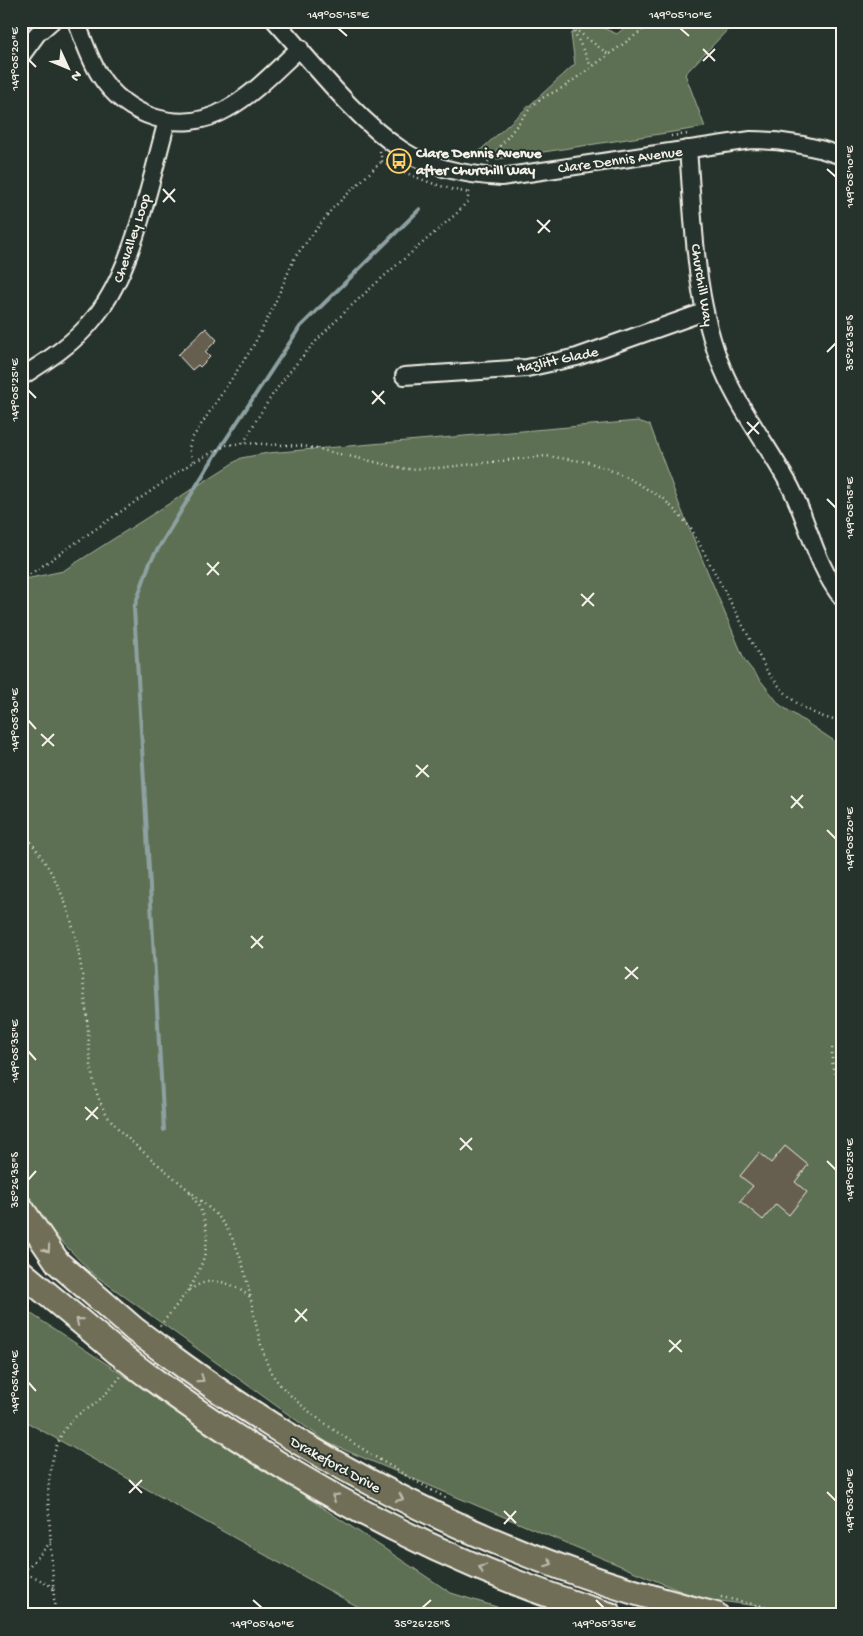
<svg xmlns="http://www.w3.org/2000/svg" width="863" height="1636" font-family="'Gochi Hand',sans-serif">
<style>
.green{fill:#5d6f52;stroke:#a8b09d}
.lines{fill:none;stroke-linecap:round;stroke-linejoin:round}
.stream{stroke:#8ea1a1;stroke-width:4}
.building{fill:#665e4f;stroke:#f4f1e8}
.minor-casing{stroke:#f4f1e8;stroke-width:20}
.highway-casing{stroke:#f4f1e8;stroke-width:28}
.path{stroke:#f4f1e8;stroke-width:2.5;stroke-dasharray:1 4;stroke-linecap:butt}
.minor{stroke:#26332d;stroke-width:16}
.highway{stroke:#716e59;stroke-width:24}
.highway-bridge-casing{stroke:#f4f1e8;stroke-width:28;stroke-linecap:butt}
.highway-bridge{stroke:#716e59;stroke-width:24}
.oneway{stroke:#c0bdaf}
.ticks{fill:none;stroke:#f4f1e8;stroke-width:2}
.labels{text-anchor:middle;stroke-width:4;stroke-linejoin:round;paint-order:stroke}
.poi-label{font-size:15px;font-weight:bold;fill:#f4f1e8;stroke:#26332d;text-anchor:start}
.street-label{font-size:15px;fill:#f4f1e8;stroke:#26332d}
.neatline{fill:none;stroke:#f4f1e8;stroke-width:2}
.ticks-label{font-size:12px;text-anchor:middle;fill:#f4f1e8}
</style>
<rect width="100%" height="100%" fill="#26332d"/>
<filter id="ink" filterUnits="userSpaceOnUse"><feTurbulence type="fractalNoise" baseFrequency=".02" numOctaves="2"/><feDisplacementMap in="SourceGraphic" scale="10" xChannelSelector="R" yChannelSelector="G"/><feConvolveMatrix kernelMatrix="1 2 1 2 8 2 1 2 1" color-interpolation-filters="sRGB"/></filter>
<g filter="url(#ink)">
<!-- green -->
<g class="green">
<polygon points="632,21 736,21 685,74 705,127 498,159 475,155 575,64 571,34 589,22 617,34"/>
<polygon points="638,421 650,425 679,504 745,661 780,705 842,746 842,1615 826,1615 697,1598 328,1443 92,1273 39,1218 21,1188 21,580 63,571 241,458 268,453"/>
<polygon points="21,1307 451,1593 523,1615 373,1615 21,1419"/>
</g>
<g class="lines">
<!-- stream -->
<polyline class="stream" points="164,1130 134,608 150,562 209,465 300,327 420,209"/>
</g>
<!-- building -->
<g class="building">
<polygon points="206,328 217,340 205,352 210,357 200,367 198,365 192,370 178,355"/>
<polygon points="785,1146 808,1165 795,1182 807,1192 789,1215 776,1204 763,1220 740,1201 753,1186 740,1176 759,1153 771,1163"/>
</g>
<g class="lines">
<!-- minor casing -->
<g class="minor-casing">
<g id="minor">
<path d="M76,21C83,38 89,58 99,74C125,117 181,136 227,109C254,94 277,69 300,48"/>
<path d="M275,21C313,63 355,119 402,150C431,169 468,175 501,177L751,140C783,140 811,145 842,156"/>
<polyline points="21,56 37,34 52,21"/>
<path d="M688,149C694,223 694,301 723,370C741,412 770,448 791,488C809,524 816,566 842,598"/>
<polyline points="404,376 527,368 577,357 704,312"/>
<path d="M21,377C48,360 75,343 95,317C134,269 150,181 167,121"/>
</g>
</g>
<!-- highway casing -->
<g class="highway-casing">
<g id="highway">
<polyline points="21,1208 58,1263 135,1330"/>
<polyline points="21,1272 117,1352"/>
<path d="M162,1350C328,1474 514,1564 716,1615"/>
<path d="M143,1372C284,1477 441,1564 610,1615"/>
</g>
</g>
<!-- path -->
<g class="path">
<polyline points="568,21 572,27 608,54"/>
<polyline points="574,31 591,66"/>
<polyline points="671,136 688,134"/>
<path d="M380,151L382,161C410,176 438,187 469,193"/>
<polyline points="488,162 532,106 542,98 564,87 655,21"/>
<path d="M244,443C292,346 378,283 457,213L467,202L470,188"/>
<polyline points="193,461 189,448 191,440 252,348 270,314 295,257 332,209 382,161"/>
<path d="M21,577H26L193,462L227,445L244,443L304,446L406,469L438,468L546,456L588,462L623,475L664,499L691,528L766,669C787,699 805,714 842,722"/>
<path d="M21,830C72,889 80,944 87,1019C90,1048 89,1081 103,1108C115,1130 137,1146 155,1162C177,1180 198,1198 218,1216C253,1260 248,1315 268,1366C284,1408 406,1476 448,1499"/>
<polyline points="832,1048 832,1062 842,1095"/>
<path d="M190,1193C216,1227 209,1258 187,1292C209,1274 230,1281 250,1297"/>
<polyline points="160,1326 187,1292"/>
<polyline points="51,1542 23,1573 37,1578 54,1588"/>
<polyline points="721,1597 803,1615"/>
<path d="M55,1615L48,1497C49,1470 54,1436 75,1417C82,1411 91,1408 97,1402C106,1394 114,1385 121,1376"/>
</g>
<!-- minor -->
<use href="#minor" class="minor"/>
<!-- highway -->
<use href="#highway" class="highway"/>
<!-- highway-bridge casing -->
<g class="highway-bridge-casing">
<g id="highway-bridge">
<polyline points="135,1330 162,1350"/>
<polyline points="117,1352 143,1372"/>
</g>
</g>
<!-- highway-bridge -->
<use href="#highway-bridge" class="highway-bridge"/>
</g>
<!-- one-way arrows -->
<defs><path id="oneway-chevron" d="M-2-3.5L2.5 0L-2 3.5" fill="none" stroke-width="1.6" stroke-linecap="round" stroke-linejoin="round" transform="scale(1.25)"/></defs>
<g class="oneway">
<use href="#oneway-chevron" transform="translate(47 1249) rotate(55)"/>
<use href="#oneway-chevron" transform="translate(79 1321) rotate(-140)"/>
<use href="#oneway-chevron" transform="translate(201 1379) rotate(35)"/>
<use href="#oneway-chevron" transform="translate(335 1497) rotate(-150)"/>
<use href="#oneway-chevron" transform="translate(400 1498) rotate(25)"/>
<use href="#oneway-chevron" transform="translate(549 1563) rotate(21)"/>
<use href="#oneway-chevron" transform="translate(482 1568) rotate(-157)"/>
</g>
</g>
<!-- ticks -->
<path class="ticks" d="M338,28L347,36M680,28L689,36M703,49L715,61M28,59L36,67M703,61L715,49M827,169L836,177M163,189L175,202M163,202L175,189M537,220L550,232M538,233L550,220M827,352L836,343M28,390L36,398M372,391L385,404M372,404L384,391M747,422L759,434M747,435L759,422M827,499L836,508M207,563L219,575M207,575L219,562M581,594L594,606M582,606L594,593M28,720L36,729M41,734L54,746M42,746L54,734M416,765L429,777M416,777L428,765M791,796L803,808M791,808L803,795M827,830L836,839M251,936L263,948M251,948L263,936M625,967L638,979M625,979L638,967M28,1051L36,1060M85,1107L98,1119M86,1120L98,1107M460,1138L472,1150M460,1150L472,1138M827,1161L836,1170M28,1180L36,1171M295,1309L307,1321M295,1322L307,1309M669,1340L682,1352M669,1352L681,1340M28,1382L36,1391M129,1480L142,1493M827,1492L836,1501M129,1493L142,1480M504,1511L516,1523M504,1524L516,1511M253,1600L262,1608M596,1600L604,1608M422,1608L431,1600"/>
<!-- icons -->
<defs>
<g id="bus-ring" transform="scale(1.25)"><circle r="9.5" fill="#26332d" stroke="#ffd166" stroke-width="1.5"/><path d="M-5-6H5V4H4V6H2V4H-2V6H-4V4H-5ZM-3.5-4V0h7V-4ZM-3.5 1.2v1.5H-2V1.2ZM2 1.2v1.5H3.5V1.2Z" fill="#ffd166"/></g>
</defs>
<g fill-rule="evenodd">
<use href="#bus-ring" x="399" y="161"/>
</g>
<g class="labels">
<!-- poi labels -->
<g class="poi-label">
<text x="416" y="157">Clare Dennis Avenue<tspan x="416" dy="17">after Churchill Way</tspan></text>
</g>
<!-- street labels -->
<g class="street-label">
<text transform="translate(620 159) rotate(-8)" y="5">Clare Dennis Avenue</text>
<text transform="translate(131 238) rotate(-72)" y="5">Chevalley Loop</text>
<text transform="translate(703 285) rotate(81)" y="5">Churchill Way</text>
<text transform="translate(557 359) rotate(-12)" y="5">Hazlitt Glade</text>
<text transform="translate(336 1464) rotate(29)" y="5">Drakeford Drive</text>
</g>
</g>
<!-- margin -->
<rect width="863" height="1636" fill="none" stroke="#26332d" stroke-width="55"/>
<!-- north arrow -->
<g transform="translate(68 68) rotate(134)" stroke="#26332d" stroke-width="4" paint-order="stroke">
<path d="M0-4L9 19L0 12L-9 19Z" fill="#f4f1e8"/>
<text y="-8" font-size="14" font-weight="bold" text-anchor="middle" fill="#f4f1e8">N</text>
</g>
<rect x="28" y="28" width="808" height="1580" class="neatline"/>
<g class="ticks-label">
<text x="338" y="18">149°05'15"E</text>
<text x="680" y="18">149°05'10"E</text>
<text transform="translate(14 59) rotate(-90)" y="4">149°05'20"E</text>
<text transform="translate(849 177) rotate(-90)" y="4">149°05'10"E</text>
<text transform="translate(849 343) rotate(-90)" y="4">35°26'35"S</text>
<text transform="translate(14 390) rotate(-90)" y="4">149°05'25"E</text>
<text transform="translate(849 508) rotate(-90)" y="4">149°05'15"E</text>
<text transform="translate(14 720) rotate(-90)" y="4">149°05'30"E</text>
<text transform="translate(849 839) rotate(-90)" y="4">149°05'20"E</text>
<text transform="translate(14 1051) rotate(-90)" y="4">149°05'35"E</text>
<text transform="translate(849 1170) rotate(-90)" y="4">149°05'25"E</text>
<text transform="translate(14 1180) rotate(-90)" y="4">35°26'35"S</text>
<text transform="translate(14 1382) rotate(-90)" y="4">149°05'40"E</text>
<text transform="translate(849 1501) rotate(-90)" y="4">149°05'30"E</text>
<text x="262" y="1627">149°05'40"E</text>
<text x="422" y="1627">35°26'25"S</text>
<text x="604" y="1627">149°05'35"E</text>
</g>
</svg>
